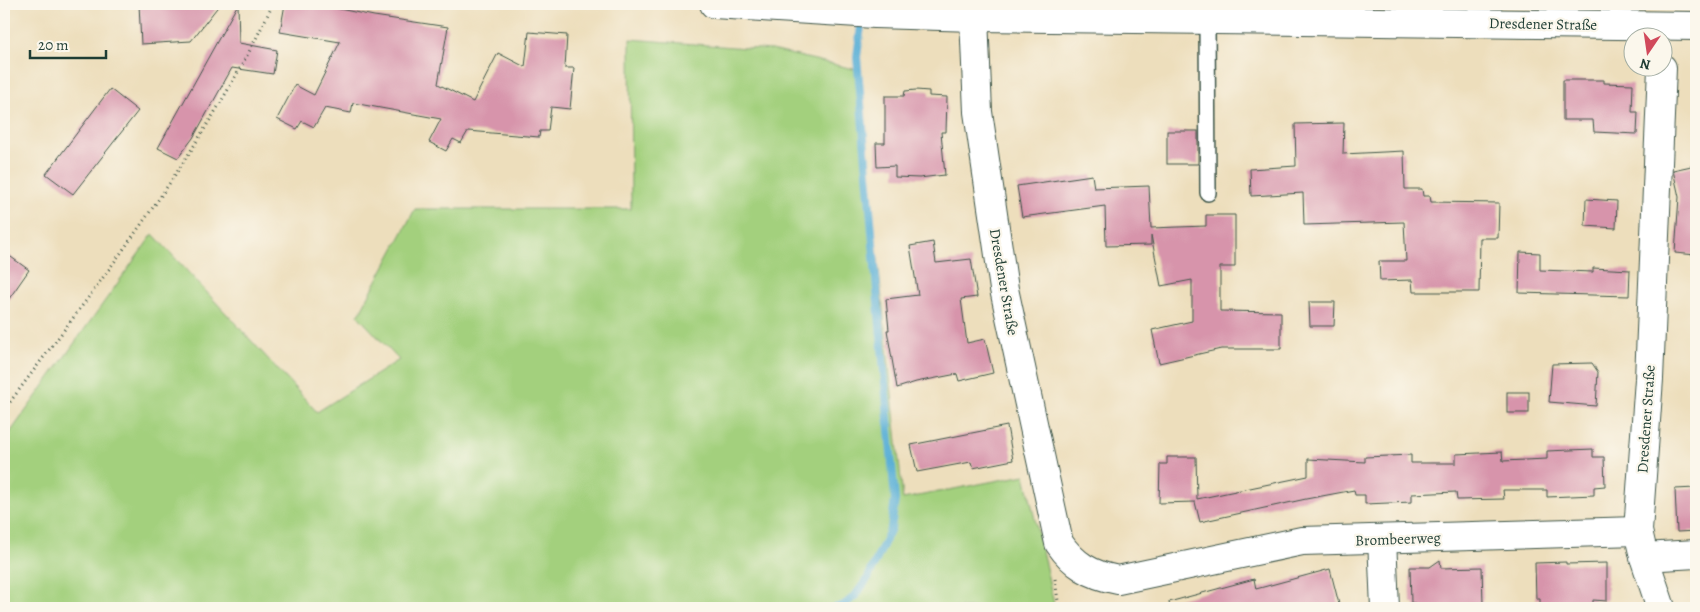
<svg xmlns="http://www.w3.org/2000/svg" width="1700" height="612" font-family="Alegreya,serif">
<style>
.green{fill:#a3d07d;stroke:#618658}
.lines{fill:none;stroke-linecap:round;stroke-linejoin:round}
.stream{stroke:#59afd6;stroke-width:8}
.building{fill:#d794ab}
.service-casing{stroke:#3e5548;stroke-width:18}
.minor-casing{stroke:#3e5548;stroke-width:30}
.primary-casing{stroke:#3e5548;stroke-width:30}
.path{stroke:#3e5548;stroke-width:3;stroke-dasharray:1 4;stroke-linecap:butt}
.service{stroke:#fff;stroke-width:15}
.minor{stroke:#fff;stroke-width:28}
.primary{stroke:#fff;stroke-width:28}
.labels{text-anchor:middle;stroke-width:4.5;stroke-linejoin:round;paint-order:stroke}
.street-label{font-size:15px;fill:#1f3d34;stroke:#fbf7ec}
</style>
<rect width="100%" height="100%" fill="#fbf7ec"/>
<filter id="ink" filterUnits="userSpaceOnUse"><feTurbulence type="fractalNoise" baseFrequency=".02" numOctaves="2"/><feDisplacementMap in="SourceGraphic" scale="10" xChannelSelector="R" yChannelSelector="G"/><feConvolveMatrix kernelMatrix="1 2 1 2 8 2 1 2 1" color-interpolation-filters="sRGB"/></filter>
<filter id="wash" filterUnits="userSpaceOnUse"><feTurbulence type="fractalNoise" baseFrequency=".0096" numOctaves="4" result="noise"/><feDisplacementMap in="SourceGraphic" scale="20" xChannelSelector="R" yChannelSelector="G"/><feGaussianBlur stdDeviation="1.12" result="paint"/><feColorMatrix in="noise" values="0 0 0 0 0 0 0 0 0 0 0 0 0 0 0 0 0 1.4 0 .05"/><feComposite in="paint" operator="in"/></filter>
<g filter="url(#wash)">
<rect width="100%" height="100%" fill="#eddebc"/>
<!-- green -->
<polygon class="green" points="630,39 772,50 858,70 903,499 1025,475 1055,608 4,608 4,441 153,234 317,412 399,360 358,316 415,209 631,209"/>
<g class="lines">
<!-- stream -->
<polyline class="stream" points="835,608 844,605 855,596 868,578 891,528 895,500 857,57 862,18"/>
</g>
<g id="blocks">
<!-- building -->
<g class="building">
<polygon points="139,4 220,4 191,41 141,44"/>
<polygon points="238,4 239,43 277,50 273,74 232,68 193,138 178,158 158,148"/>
<polygon points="285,4 315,4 374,16 448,27 438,84 473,102 498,53 525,67 529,32 567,35 565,68 574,68 570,109 551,107 548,131 540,131 539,137 468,131 461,143 453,139 446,151 429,142 441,119 353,103 351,113 325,108 314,127 302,121 297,129 277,119 295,85 314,95 340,42 280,32"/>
<polygon points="1563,80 1604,80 1604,83 1633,84 1632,112 1638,112 1637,134 1594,132 1593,120 1563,120"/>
<polygon points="110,89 138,111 73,194 46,174"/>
<polygon points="916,90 929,91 929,96 947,97 946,132 941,132 945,175 919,178 895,177 895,166 877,167 876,143 885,143 885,96 904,96 905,91"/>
<polygon points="1344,123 1343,154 1404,151 1405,189 1422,189 1423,196 1430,196 1431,202 1499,203 1498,238 1480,238 1479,292 1413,292 1412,280 1380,281 1379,261 1406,261 1404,222 1304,225 1303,193 1251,196 1250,169 1296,166 1295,124"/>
<rect x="1167" y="131" width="31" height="33"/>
<polygon points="1696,165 1696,255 1675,253 1679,197 1673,170"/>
<polygon points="1092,175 1094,188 1149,186 1151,228 1206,226 1206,215 1235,215 1235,267 1220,267 1220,311 1281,312 1281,349 1221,349 1159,363 1152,330 1192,321 1192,280 1161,286 1151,235 1151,245 1106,246 1105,206 1022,217 1017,186"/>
<polygon points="1586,199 1617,201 1616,228 1585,226"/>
<polygon points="933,242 936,263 971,259 977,297 961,299 967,343 985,339 993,373 959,381 957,374 916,382 897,388 887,330 889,330 886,299 918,295 910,246"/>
<polygon points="4,252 29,270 4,306"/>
<polygon points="1520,252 1540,253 1540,270 1593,272 1593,268 1630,270 1629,296 1519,293"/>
<polygon points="1309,302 1335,302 1334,326 1310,326"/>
<polygon points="1592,363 1598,372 1596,406 1549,402 1552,364"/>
<rect x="1507" y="392" width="22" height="21"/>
<polygon points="1007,426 1013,460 973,468 971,462 917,472 911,445"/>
<polygon points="1593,449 1593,457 1604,457 1605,486 1594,487 1594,495 1547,497 1547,490 1503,490 1504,499 1457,500 1456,492 1412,494 1412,502 1365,504 1365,495 1355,495 1354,490 1306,499 1200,522 1195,502 1159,503 1160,464 1167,464 1167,457 1196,457 1197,499 1308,476 1308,459 1365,462 1365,457 1411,455 1411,463 1456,463 1456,454 1502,452 1503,461 1547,459 1547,451"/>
<polygon points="1696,488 1696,531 1677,532 1675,489"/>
<polygon points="1440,560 1441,568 1482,567 1483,604 1468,605 1468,608 1415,608 1415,603 1411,603 1410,567 1430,567"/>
<polygon points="1566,562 1566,564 1607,563 1607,601 1593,600 1593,608 1540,608 1540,599 1536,599 1535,563"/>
<polygon points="1330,569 1340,608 1170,608 1169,602 1254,579 1256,589"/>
</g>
</g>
</g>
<g filter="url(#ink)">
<use href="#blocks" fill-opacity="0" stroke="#3e5548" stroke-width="1"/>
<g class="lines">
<!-- service casing -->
<g class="service-casing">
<polyline id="service" points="1207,20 1208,193"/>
</g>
<!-- minor casing -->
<g class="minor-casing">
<g id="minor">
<path d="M974,17L978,112L1004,289L1059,543C1074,565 1091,575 1118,580L1302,541L1638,531"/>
<polyline points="1382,539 1385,608"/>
<polyline points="1644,557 1696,554"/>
<polyline points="1661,608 1644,557 1638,531 1649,379 1662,68"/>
</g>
</g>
<!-- primary casing -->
<g class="primary-casing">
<polyline id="primary" points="714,4 875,14 974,17 1696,26"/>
</g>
<!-- path -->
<g class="path">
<path d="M4,410C101,280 203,152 273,4"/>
<polyline points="1055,579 1059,608"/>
</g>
<!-- service -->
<use href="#service" class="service"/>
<!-- minor -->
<use href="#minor" class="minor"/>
<!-- primary -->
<use href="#primary" class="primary"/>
</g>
</g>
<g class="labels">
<!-- street labels -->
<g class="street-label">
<text transform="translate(1543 24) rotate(1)" y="5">Dresdener Straße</text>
<text transform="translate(1004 282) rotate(80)" y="5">Dresdener Straße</text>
<text transform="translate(1646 419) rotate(-86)" y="5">Dresdener Straße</text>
<text transform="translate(1398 539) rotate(-2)" y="5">Brombeerweg</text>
</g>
</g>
<!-- margin -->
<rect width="1700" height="612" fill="none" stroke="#fbf7ec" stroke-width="20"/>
<!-- north arrow -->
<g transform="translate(1648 52) rotate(193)"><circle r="24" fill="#fbf7ec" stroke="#a3ada2"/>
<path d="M0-4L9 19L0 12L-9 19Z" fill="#d1495b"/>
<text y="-8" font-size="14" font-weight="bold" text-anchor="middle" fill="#1f3d34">N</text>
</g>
<!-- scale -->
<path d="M30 50v8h76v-8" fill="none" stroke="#1f3d34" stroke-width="2.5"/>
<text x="38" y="50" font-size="15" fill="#1f3d34" stroke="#fbf7ec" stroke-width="4" paint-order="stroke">20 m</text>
</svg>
